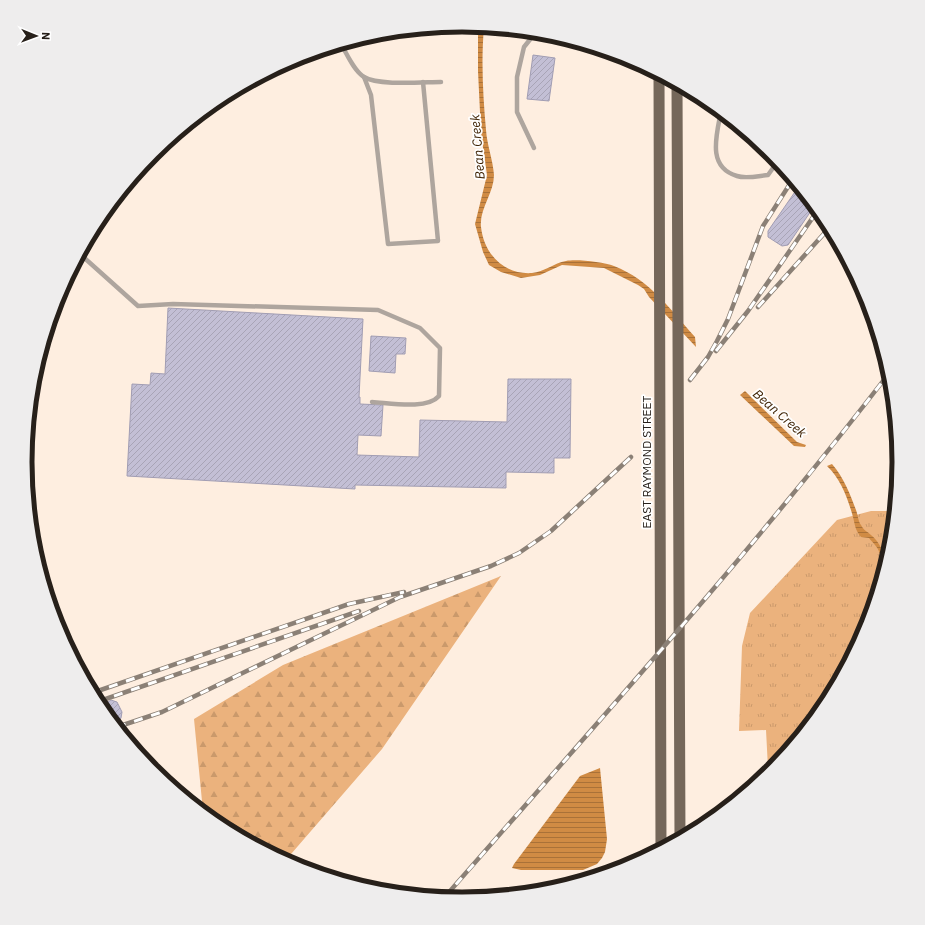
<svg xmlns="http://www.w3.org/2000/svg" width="925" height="925" font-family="'IBM Plex Sans',sans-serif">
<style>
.grass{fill:url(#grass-tufts)}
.forest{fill:url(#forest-firs)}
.water{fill:url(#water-rules)}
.building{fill:url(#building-hatch);stroke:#a19db3}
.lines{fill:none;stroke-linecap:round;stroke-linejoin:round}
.service{stroke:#aea59e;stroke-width:4.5}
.primary{stroke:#75675a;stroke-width:11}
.rail-casing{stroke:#8b8076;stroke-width:4.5}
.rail{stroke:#fff;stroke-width:3;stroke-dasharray:9;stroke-linecap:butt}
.labels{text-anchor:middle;stroke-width:3.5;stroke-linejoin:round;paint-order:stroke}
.street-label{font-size:12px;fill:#27201a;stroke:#fff}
.water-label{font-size:13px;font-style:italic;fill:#402405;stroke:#fff}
.rim{fill:none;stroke:#27201a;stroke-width:5}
</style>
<defs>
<pattern id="grass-tufts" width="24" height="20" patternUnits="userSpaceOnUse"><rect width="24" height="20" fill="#ebb27d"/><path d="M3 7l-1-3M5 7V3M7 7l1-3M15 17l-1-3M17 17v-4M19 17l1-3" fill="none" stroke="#ca996b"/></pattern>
<pattern id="forest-firs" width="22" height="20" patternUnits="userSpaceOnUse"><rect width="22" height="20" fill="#ebb27d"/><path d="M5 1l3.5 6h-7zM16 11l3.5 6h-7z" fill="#ca996b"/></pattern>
<pattern id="water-rules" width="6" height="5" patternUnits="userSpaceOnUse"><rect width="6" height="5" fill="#d08b44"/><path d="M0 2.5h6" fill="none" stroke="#a97138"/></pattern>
<pattern id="building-hatch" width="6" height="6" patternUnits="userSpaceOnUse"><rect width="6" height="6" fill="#c3bfd5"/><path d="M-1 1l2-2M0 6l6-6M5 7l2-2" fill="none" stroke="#a8a4b6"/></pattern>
</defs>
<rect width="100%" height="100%" fill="#feeee0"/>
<!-- grass -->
<polygon class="grass" points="871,511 895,511 892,548 867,630 826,706 773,771 768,768 766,730 739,731 742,646 750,613 837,520"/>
<!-- forest -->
<polygon class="forest" points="501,576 382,749 285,861 219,826 198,808 202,801 194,719 283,665"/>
<!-- water -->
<g class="water">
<path d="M478,27H484C481,61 483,97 486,130C487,145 493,160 494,175C494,193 479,209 481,227C484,254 504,275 532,273C544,272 554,263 566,261C577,259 603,262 614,266C650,280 670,309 695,337L696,347L649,297L644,289L638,285L604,268L562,265L540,275L521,278L501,272L489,265L483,252L475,224L487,175L481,133L478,71Z"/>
<polygon points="745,391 797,442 806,445 805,447 794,446 740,395"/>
<path d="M832,464C844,478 850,494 856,510C858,515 858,521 861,525C864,531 867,531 871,535C881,543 888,560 885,571C881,565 882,562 880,555C879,548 873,543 869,538L861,537C855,530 855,525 853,517C848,499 841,479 827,466Z"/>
<polygon points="600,768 607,839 605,852 602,858 597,864 583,870 521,870 512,868 514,864 580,776"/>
<path d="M530,887H544L548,892L492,897C502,886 516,888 530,887Z"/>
</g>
<!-- building -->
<g class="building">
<polygon points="533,55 555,58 549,101 527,99"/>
<polygon points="799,186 815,205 788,245 782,246 768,237 768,231"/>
<polygon points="168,308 363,319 359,397 360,397 360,404 383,405 381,436 358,435 357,455 419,457 420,420 507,422 508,379 571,379 570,458 554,458 554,473 506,472 506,488 355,485 355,489 127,476 132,384 150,385 151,373 165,374"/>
<polygon points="371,336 406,338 405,354 396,354 395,373 369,371"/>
<polygon points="111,700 117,702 122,712 121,718 118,722 111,721 98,704 105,704"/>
</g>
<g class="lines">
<!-- service -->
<g class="service">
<path d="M341,44C347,54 354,71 364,77C378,86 424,82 441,82"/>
<polyline points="364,77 371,95 388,244 438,241 423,82"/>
<path d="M721,111C717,134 706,167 737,176C746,179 758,176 768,175L778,161"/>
<polyline points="534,148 517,112 517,77 524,47 536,32"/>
<path d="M80,254L138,306L173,304L378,310L420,328L440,348L439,396C427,410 390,403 372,402"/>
</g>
<!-- primary -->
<g class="primary">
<polyline points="659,74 661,850"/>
<polyline points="677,84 680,840"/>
</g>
<!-- rail casing -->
<g class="rail-casing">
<g id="rail">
<polyline points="758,307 830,227"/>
<polyline points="716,351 748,311 818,210"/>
<polyline points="690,380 708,357 717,341 728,319 763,226 793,179"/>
<polyline points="92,693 349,604 404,592"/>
<polyline points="97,702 359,611"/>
<polyline points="117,727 162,712 400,597 491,566 519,553 551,531 631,457"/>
<path d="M444,898C595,725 750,554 890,372"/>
</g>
</g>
<!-- rail -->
<use href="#rail" class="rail"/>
</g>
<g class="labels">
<!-- street labels -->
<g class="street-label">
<text transform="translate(647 462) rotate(-90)" y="4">EAST RAYMOND STREET</text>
</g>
<!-- water labels -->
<g class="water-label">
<text transform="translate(477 147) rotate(-95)" y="5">Bean Creek</text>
<text transform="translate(780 413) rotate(41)" y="5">Bean Creek</text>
</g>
</g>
<!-- crop -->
<path d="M0 0H925V925H0ZM32 462a430 430 0 1 1 860 0a430 430 0 1 1-860 0Z" fill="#eeeded" fill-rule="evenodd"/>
<path class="rim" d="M32 462a430 430 0 1 1 860 0a430 430 0 1 1-860 0Z"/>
<!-- north arrow -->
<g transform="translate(36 36) rotate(91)" stroke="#ffffff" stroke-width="3" paint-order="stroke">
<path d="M0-3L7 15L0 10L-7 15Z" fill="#27201a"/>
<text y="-6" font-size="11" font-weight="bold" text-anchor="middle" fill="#27201a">N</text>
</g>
</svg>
